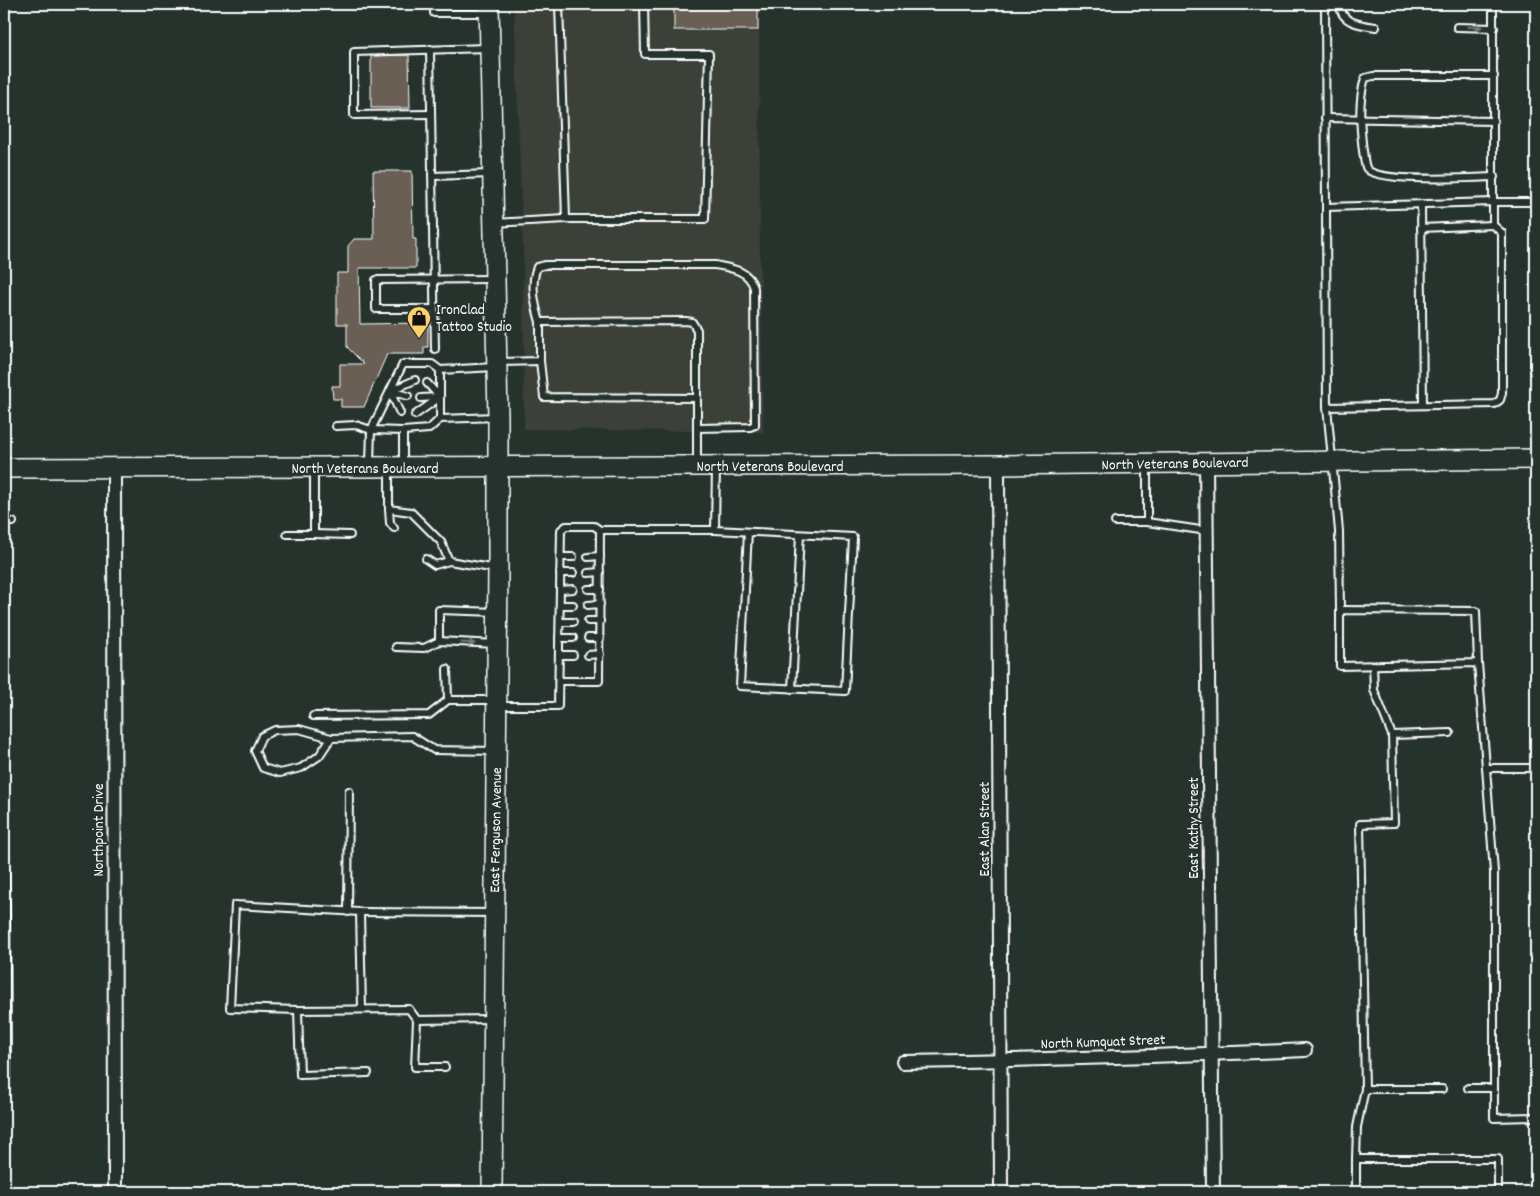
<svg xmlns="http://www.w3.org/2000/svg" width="1540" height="1196" font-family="Dekko,sans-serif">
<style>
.built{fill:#3a4039}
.building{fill:#6a5e55;stroke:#fff}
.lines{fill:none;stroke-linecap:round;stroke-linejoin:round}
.service-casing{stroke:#fff;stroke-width:10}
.minor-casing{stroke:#fff;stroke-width:16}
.secondary-casing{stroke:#fff;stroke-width:22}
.service{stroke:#26332d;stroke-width:6}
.minor{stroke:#26332d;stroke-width:12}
.secondary{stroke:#26332d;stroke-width:19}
.oneway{fill:#727a76}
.labels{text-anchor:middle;stroke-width:4;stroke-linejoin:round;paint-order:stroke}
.poi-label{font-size:15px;fill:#fff;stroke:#26332d;text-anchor:start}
.street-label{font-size:15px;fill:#fff;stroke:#26332d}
</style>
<rect width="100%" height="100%" fill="#26332d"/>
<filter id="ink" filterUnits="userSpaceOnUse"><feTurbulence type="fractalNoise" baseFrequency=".02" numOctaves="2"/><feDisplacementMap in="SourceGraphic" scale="10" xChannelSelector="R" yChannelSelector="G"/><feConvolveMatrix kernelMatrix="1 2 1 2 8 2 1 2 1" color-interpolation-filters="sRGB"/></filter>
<g filter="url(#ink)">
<!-- built -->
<polygon class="built" points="514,4 759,4 760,256 763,432 524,429 523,253"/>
<!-- building -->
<g class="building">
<rect x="674" y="4" width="84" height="26"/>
<polygon points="409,55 410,108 371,108 371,56"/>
<polygon points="373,171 412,171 413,239 416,239 416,268 359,268 360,324 428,323 428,347 424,347 424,354 387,354 364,407 341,407 341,399 333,399 332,386 340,386 340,364 364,364 347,347 347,324 337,324 337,273 348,273 348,246 354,239 374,239"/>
</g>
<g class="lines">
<!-- service casing -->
<g class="service-casing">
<g id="service">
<polyline points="434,4 434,13 487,13"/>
<polyline points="559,4 566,219"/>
<polyline points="1325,4 1327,407 1339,531 1340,610"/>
<path d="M1340,4C1340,23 1361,25 1376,27"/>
<polyline points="1493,4 1493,202 1536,202"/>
<polyline points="1457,27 1494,28"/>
<polyline points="430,49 435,349"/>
<polyline points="430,114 354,115 354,52 488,48"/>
<polyline points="1325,118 1494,121"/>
<polyline points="432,176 490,174"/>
<path d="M1494,177C1473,178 1378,183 1367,169C1364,165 1364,156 1363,151C1360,126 1358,102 1365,78L1373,76H1494"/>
<polyline points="1421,205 1423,405"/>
<polyline points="1326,207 1493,202 1493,225 1502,233 1502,393 1500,400 1494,404 1327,407"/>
<polyline points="494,223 566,219 705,219 709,54 645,54 644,4"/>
<polyline points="1421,228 1493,225"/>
<polyline points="434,309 376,309 376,280 493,279"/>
<path d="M540,322C535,305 530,284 537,267L545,265H715C731,268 749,270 754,288L755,425L750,427L697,428"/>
<polyline points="540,361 544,397 697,398"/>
<polyline points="498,362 540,361 540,322 686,321 692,322 697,330 697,465"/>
<polyline points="495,367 440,370 440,419 497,417"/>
<polyline points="427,383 440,397"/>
<polyline points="390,391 415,380"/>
<polyline points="390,391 400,413"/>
<polyline points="390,391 408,396"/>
<polyline points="421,398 439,397"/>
<polyline points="415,415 440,397"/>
<polyline points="336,426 356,425 371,430 403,364 432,364 440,370"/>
<polyline points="403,431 429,429 440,419"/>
<polyline points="370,464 371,430 403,431 403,464"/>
<polyline points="389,468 389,509 411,512 441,542 449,561 497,569"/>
<polyline points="389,509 390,523 394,528"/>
<polyline points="4,522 13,522"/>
<polyline points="1115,522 1147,522 1207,531"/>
<polyline points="1147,522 1147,465"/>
<path d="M715,530C761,532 807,535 853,537L845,691L740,686L748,532"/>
<polyline points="287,534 314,534 314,469"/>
<polyline points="314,534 350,535"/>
<polyline points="560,557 573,557"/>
<polyline points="588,557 600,556"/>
<polyline points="426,559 435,565 449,561"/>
<polyline points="560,573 573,573"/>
<polyline points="588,573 600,572"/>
<polyline points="588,589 600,589"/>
<polyline points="560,590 573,589"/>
<polyline points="560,605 573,605"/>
<polyline points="588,605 600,604"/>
<polyline points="588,621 600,621"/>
<polyline points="560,622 573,622"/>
<polyline points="559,638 573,638"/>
<polyline points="588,638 600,638"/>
<polyline points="439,641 439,610 497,612"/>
<polyline points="396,647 424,648 439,641 496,644"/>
<polyline points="559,655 573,655"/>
<polyline points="588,655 600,654"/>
<polyline points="1478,663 1340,666 1340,610 1476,611 1478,663 1494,872 1494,1118 1536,1117"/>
<polyline points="1373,665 1374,690 1392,735"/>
<polyline points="447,669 448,700 495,700"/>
<polyline points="559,681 599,681 600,530"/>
<polyline points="792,689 800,535"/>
<polyline points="498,706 558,706 561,530 566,526 594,526 600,530 715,530 716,467"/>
<polyline points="313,716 429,715 448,700"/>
<polyline points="331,738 299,729 275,730 262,736 255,751 263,768 280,773 301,768 319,756 331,738 412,736 434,750 495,751"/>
<polyline points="1486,768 1536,768"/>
<polyline points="4,836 6,920 7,1075 4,1075"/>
<polyline points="348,912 349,791"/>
<polyline points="360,912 494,913"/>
<polyline points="362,1009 360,912 235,905 230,1008 298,1010 409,1009 417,1020 492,1019"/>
<polyline points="298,1010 300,1075 368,1073"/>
<polyline points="417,1020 415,1067 445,1067"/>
<polyline points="1468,1088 1494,1088"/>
<polyline points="1442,1089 1365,1089 1360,824 1394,823 1392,735 1450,733"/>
<polyline points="1356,1159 1357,1127 1365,1089"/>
<polyline points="1356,1192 1356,1159 1498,1159 1498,1192"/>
</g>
</g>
<!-- minor casing -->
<g class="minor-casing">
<g id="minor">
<polyline points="1206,463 1213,1192"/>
<polyline points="998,465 1001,1192"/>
<polyline points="114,469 115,1192"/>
<path d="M903,1062C1037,1060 1171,1056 1305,1050"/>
</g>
</g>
<!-- secondary casing -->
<g class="secondary-casing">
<g id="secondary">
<polyline points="489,4 498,417 498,569 492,1192"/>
<polyline points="4,468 998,465 1536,459"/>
</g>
</g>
<!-- service -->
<use href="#service" class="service"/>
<!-- minor -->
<use href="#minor" class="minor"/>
<!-- secondary -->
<use href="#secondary" class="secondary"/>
</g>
<!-- one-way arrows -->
<defs><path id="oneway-solid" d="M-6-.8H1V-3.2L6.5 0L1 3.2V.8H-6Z" transform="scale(1.25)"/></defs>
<g class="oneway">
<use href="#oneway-solid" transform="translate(1475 27) rotate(1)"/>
<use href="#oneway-solid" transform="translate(468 643) rotate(3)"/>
</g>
</g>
<!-- icons -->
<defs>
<g id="shop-pin" transform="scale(1.25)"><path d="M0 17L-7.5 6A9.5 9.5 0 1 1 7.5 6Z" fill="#ffd166" stroke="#26332d"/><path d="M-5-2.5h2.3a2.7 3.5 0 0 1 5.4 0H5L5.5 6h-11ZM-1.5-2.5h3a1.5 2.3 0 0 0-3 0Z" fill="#111"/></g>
</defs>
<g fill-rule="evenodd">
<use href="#shop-pin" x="419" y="318"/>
</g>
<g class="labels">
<!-- poi labels -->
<g class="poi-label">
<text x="436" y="314">IronClad<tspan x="436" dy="17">Tattoo Studio</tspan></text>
</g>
<!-- street labels -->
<g class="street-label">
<text transform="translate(1175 463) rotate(-1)" y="5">North Veterans Boulevard</text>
<text x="770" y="471">North Veterans Boulevard</text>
<text x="365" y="473">North Veterans Boulevard</text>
<text transform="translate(1193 828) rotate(-90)" y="5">East Kathy Street</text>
<text transform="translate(984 829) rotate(-90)" y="5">East Alan Street</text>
<text transform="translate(98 830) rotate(-90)" y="5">Northpoint Drive</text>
<text transform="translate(495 830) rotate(-89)" y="5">East Ferguson Avenue</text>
<text transform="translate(1103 1041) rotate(-2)" y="5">North Kumquat Street</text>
</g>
</g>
<!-- margin -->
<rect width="1540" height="1196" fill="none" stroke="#26332d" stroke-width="20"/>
<rect x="10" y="10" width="1520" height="1176" fill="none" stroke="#fff" stroke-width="2" filter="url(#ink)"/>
</svg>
